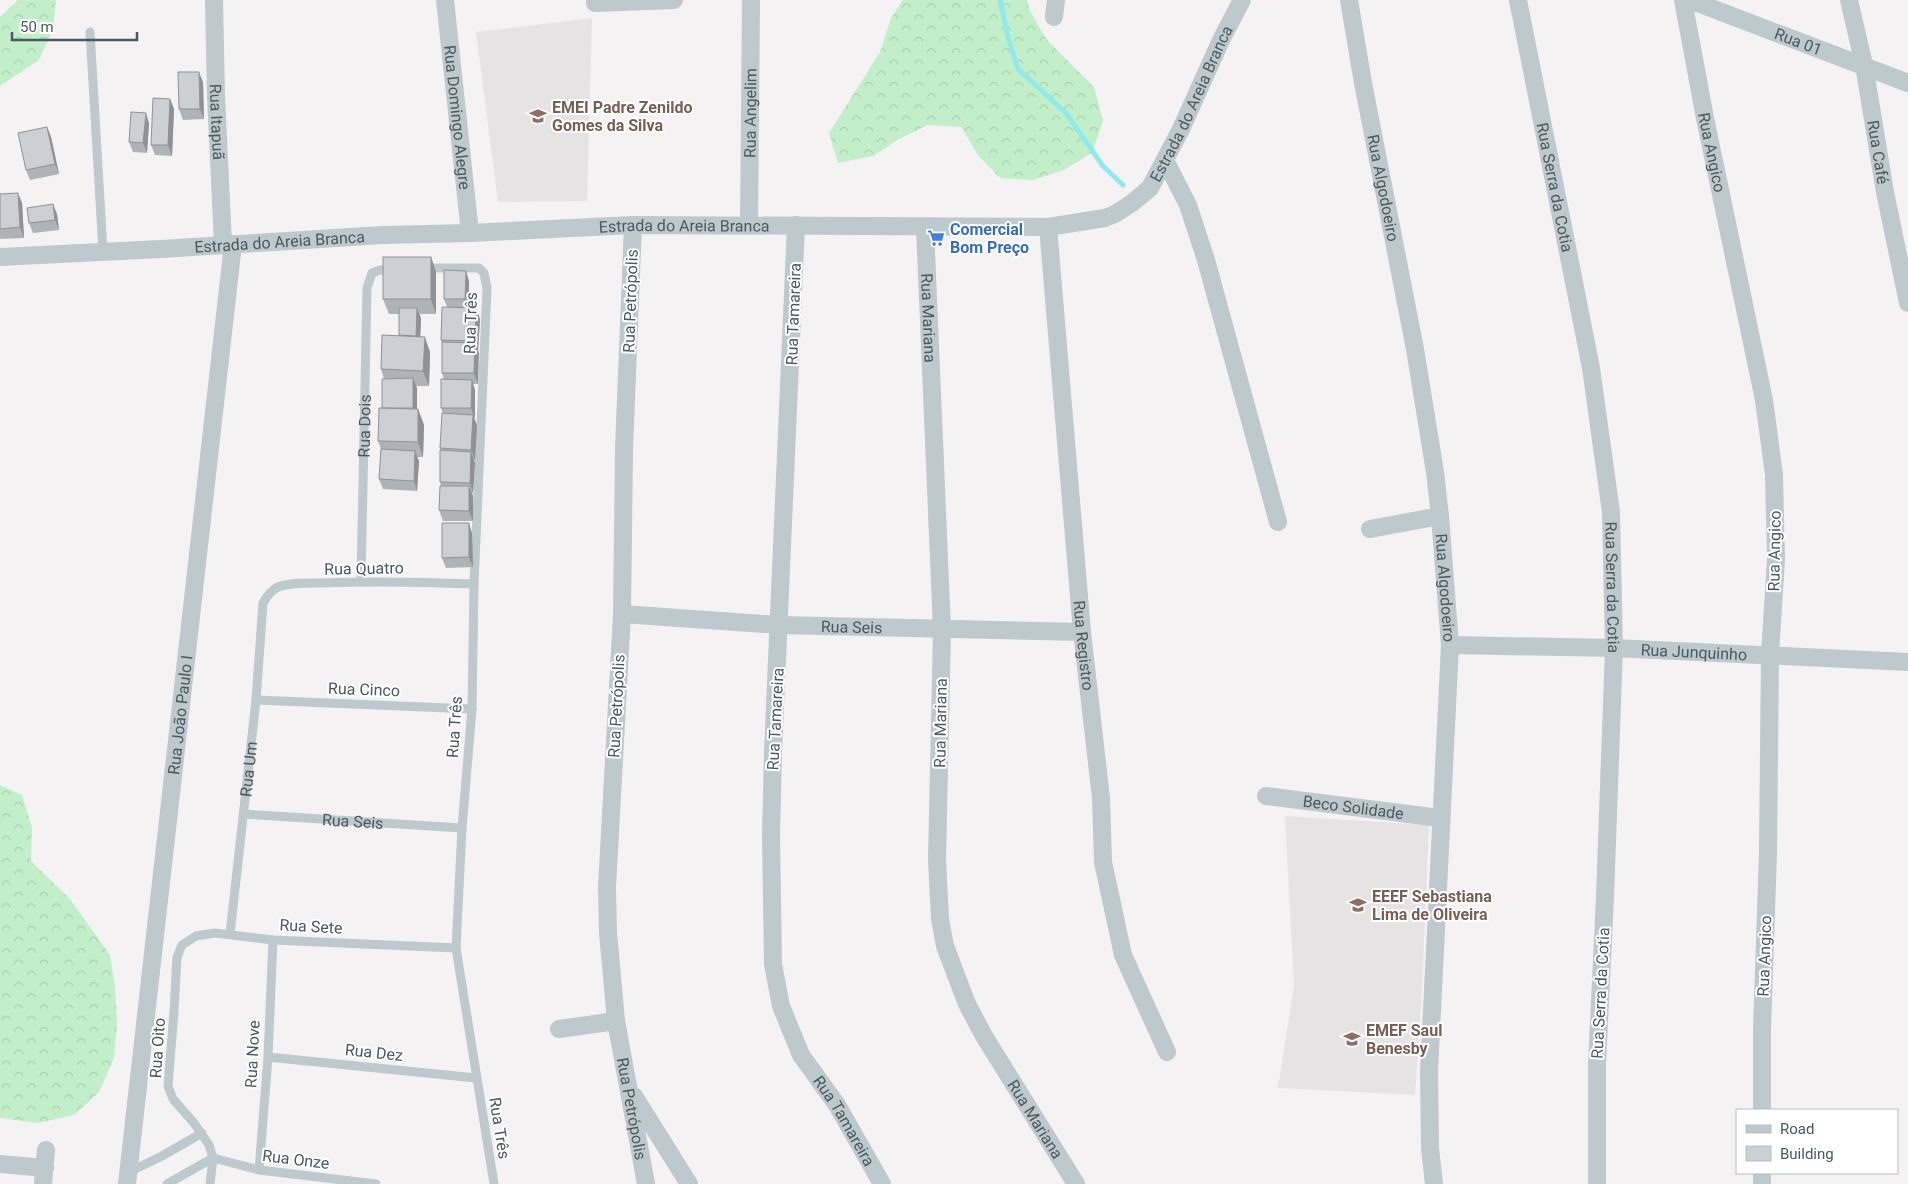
<svg xmlns="http://www.w3.org/2000/svg" width="1908" height="1184" font-family="Roboto,sans-serif">
<style>
.education{fill:#e5e3e4}
.forest{fill:url(#forest-crowns)}
.lines{fill:none;stroke-linecap:round;stroke-linejoin:round}
.stream{stroke:#90eaeb;stroke-width:5}
.lane{stroke:#bdc9cd;stroke-width:9}
.street{stroke:#bdc9cd;stroke-width:18}
.wall{fill:#afb3b6}
.shaded-wall{fill:#8f9294}
.building{fill:#ccd0d4;stroke:#8f9294}
.labels{text-anchor:middle;stroke-width:4;stroke-linejoin:round;paint-order:stroke}
.street-label{font-size:16px;fill:#49595f;stroke:#fff}
.education-label{font-size:16px;font-weight:bold;fill:#785e54;stroke:#fff;text-anchor:start}
.shop-label{font-size:16px;font-weight:bold;fill:#366cbe;stroke:#fff;text-anchor:start}
</style>
<defs>
<pattern id="forest-crowns" width="20" height="18" patternUnits="userSpaceOnUse" patternTransform="scale(1.25)"><rect width="20" height="18" fill="#c2efca"/><path d="M2 6a3 3 0 1 1 6 0M12 15a3 3 0 1 1 6 0" fill="none" stroke="#a8cfb0"/></pattern>
</defs>
<rect width="100%" height="100%" fill="#f4f2f2"/>
<!-- education -->
<g class="education">
<polygon points="592,18 587,201 498,202 476,32"/>
<polygon points="1285,816 1429,825 1422,990 1415,1095 1278,1088 1294,986"/>
</g>
<!-- forest -->
<g class="forest">
<polygon points="18,0 56,0 53,30 39,60 0,86 0,17"/>
<polygon points="903,0 1027,0 1030,11 1047,40 1094,87 1103,121 1092,153 1064,170 1033,180 1000,178 978,155 961,127 928,125 899,139 873,156 838,163 829,133 880,52 891,18"/>
<polygon points="0,785 22,795 32,828 31,861 70,899 110,955 115,987 117,1024 114,1058 99,1092 74,1115 38,1123 0,1118"/>
</g>
<g class="lines">
<!-- stream -->
<polyline class="stream" points="1000,0 1008,37 1018,69 1066,113 1103,166 1123,185"/>
<!-- lane -->
<g class="lane">
<polyline points="90,32 103,251"/>
<polyline points="424,268 479,268 484,273 487,288 474,584 472,709 462,828 456,948 494,1184"/>
<path id="s1" d="M361,581L367,288L372,273L380,270L393,268"/>
<polyline points="256,700 472,709"/>
<path id="s2" d="M244,814L462,828"/>
<path id="s3" d="M230,934L256,700L263,603C267,596 271,590 278,587C292,582 309,583 324,583C374,581 424,582 474,584"/>
<polyline points="268,1057 476,1078"/>
<polyline points="213,1158 259,1170 376,1184"/>
<polyline points="259,1170 268,1057 273,940"/>
<polyline points="129,1172 162,1156 202,1133"/>
<polyline points="167,1184 213,1158"/>
<polyline points="210,1184 213,1158 209,1145 194,1123 173,1099 168,1086 174,1011 177,957 182,945 196,936 215,933 273,940 456,948"/>
</g>
<!-- street -->
<g class="street">
<path id="s4" d="M214,0L216,96L223,244"/>
<path id="s5" d="M445,0L470,233"/>
<path id="s6" d="M1349,0L1363,83L1415,349L1435,472L1440,516L1450,645L1429,1072L1430,1148L1434,1184"/>
<path id="s7" d="M1518,0L1591,368L1611,512L1614,648L1605,897L1597,1064V1184"/>
<path id="s8" d="M1683,0L1705,118L1764,400L1774,475L1776,559L1770,654L1768,852L1762,1029V1110"/>
<path id="s9" d="M1690,0L1908,83"/>
<path id="s10" d="M1849,0L1864,65L1885,192L1908,303"/>
<polyline points="595,3 674,0"/>
<polyline points="1054,17 1056,0"/>
<polyline points="1165,160 1188,205 1206,260 1278,522"/>
<path id="s11" d="M633,225L624,449L622,614L607,887L608,933L616,1021L646,1184"/>
<path id="s12" d="M749,225L751,0"/>
<path id="s13" d="M796,225L773,752L771,835L773,964L781,1006L801,1055L837,1105L882,1184"/>
<path id="s14" d="M925,227L942,630L937,860L940,919L945,946L967,1004L984,1036L1076,1184"/>
<path id="s15" d="M1048,227L1082,632L1101,798L1103,862L1123,955L1167,1052"/>
<path id="s16" d="M0,257L161,249L383,235L470,233L633,225L1048,227L1105,218L1115,214L1132,203L1150,188L1181,129L1222,38L1242,0"/>
<polyline points="1370,529 1440,516"/>
<path id="s17" d="M622,614L779,625L1082,632"/>
<path id="s18" d="M1450,645L1614,648L1908,662"/>
<path id="s19" d="M1266,796L1440,818"/>
<polyline points="559,1029 616,1021"/>
<polyline points="634,1096 689,1184"/>
<polyline points="0,1164 45,1168"/>
<polyline points="1762,1173 1762,1184"/>
<polyline points="43,1184 46,1150"/>
<path id="s20" d="M127,1184L233,244"/>
</g>
</g>
<!-- wall -->
<g class="wall">
<polygon points="203,82 204,119 183,120 179,109"/>
<polygon points="170,99 174,109 172,156 155,155 151,145"/>
<polygon points="149,123 147,153 133,152 129,142"/>
<polygon points="47,127 51,137 59,174 30,180 26,170"/>
<polygon points="0,194 22,203 24,238 0,239"/>
<polygon points="57,214 59,230 33,233 29,223"/>
<polygon points="431,257 436,272 436,314 419,314 421,318 420,336 430,352 429,386 416,386 417,388 417,409 418,409 424,425 423,457 417,457 419,461 417,491 383,489 379,479 381,449 378,441 382,408 384,379 381,369 399,335 399,314 389,314 383,299"/>
<polygon points="469,281 469,308 476,308 480,319 478,351 478,384 473,384 475,390 474,419 477,425 475,460 474,460 475,463 473,493 472,493 473,496 473,521 443,521 439,510 441,486 440,482 440,448 443,413 441,408 444,379 442,373 442,344 441,340 447,307 444,299"/>
<polygon points="472,533 473,567 446,568 442,558"/>
</g>
<!-- shaded-wall -->
<g class="shaded-wall">
<polygon points="199,72 203,82 204,119 200,109"/>
<polygon points="170,99 174,109 172,156 168,145"/>
<polygon points="146,113 149,123 147,153 143,143"/>
<polygon points="47,127 51,137 59,174 55,164"/>
<polygon points="18,193 22,203 24,238 20,227"/>
<polygon points="53,204 57,214 59,230 55,220"/>
<polygon points="431,257 436,272 436,314 431,299"/>
<polygon points="466,271 469,281 469,309 465,299"/>
<polygon points="417,308 421,318 420,348 416,337"/>
<polygon points="476,308 480,319 478,351 475,341"/>
<polygon points="425,337 430,352 429,386 423,371"/>
<polygon points="475,343 479,353 478,384 474,373"/>
<polygon points="413,378 417,388 417,418 413,408"/>
<polygon points="472,380 475,390 475,419 471,408"/>
<polygon points="418,409 424,425 423,457 418,442"/>
<polygon points="473,415 477,425 475,460 471,450"/>
<polygon points="415,451 419,461 417,491 414,481"/>
<polygon points="471,452 475,463 473,493 470,483"/>
<polygon points="469,486 473,496 473,521 469,511"/>
<polygon points="469,523 472,533 473,567 469,557"/>
</g>
<!-- building -->
<g class="building">
<polygon points="178,72 199,72 200,109 179,109"/>
<polygon points="153,98 170,99 168,145 151,145"/>
<polygon points="131,112 146,113 143,143 129,142"/>
<polygon points="47,127 55,164 26,170 18,133"/>
<polygon points="18,193 20,227 0,229 0,194"/>
<polygon points="53,204 55,220 29,223 27,208"/>
<rect x="383" y="257" width="48" height="42"/>
<polygon points="444,270 466,271 465,299 444,299"/>
<polygon points="442,307 476,308 475,341 441,340"/>
<polygon points="399,308 417,308 416,336 399,335"/>
<polygon points="382,335 425,337 423,371 381,369"/>
<polygon points="442,342 475,343 474,373 442,373"/>
<polygon points="413,378 413,408 382,408 382,379"/>
<polygon points="441,379 472,380 471,408 441,408"/>
<polygon points="379,408 418,409 418,442 378,441"/>
<polygon points="442,413 473,415 471,450 440,448"/>
<polygon points="381,449 415,451 414,481 379,479"/>
<polygon points="440,450 471,452 470,483 440,482"/>
<polygon points="440,486 469,486 469,511 439,510"/>
<polygon points="442,523 469,523 469,557 442,558"/>
</g>
<!-- icons -->
<defs>
<g id="school-bare" transform="scale(1.35)"><path d="M0-5L7-2L0 1L-7-2ZM-4 1L0 2.5L4 1V4Q0 6-4 4Z" fill="#8d6e63" stroke="#fff" stroke-width="2.5" paint-order="stroke"/></g>
<g id="supermarket-bare" transform="scale(1.35)"><path d="M-6-5.5h2.5l.6 2H6L4.5 2H-2.5L-4.4-4H-6ZM-1.5 3.2a1.3 1.3 0 1 0 .1 0ZM3 3.2a1.3 1.3 0 1 0 .1 0Z" fill="#3f7fe0" stroke="#fff" stroke-width="2.5" paint-order="stroke"/></g>
</defs>
<g fill-rule="evenodd">
<use href="#school-bare" x="538" y="116"/>
<use href="#supermarket-bare" x="936" y="238"/>
<use href="#school-bare" x="1358" y="905"/>
<use href="#school-bare" x="1352" y="1039"/>
</g>
<g class="labels">
<!-- street labels -->
<g class="street-label">
<text dy="6" stroke="none"><textPath href="#s9" startOffset="116">Rua 01</textPath></text>
<text dy="6" stroke="none"><textPath href="#s16" startOffset="1255">Estrada do Areia Branca</textPath></text>
<text dy="6" stroke="none"><textPath href="#s12" startOffset="112">Rua Angelim</textPath></text>
<text dy="6" stroke="none"><textPath href="#s5" startOffset="118">Rua Domingo Alegre</textPath></text>
<text dy="6" stroke="none"><textPath href="#s4" startOffset="122">Rua Itapuã</textPath></text>
<text dy="6" stroke="none"><textPath href="#s8" startOffset="155">Rua Angico</textPath></text>
<text dy="6" stroke="none"><textPath href="#s10" startOffset="155">Rua Café</textPath></text>
<text dy="6" stroke="none"><textPath href="#s6" startOffset="191">Rua Algodoeiro</textPath></text>
<text dy="6" stroke="none"><textPath href="#s7" startOffset="191">Rua Serra da Cotia</textPath></text>
<text dy="6" stroke="none"><textPath href="#s16" startOffset="685">Estrada do Areia Branca</textPath></text>
<text dy="6" stroke="none"><textPath href="#s16" startOffset="280">Estrada do Areia Branca</textPath></text>
<text transform="translate(630 301) rotate(-88)" y="6">Rua Petrópolis</text>
<text transform="translate(793 314) rotate(-88)" y="6">Rua Tamareira</text>
<text dy="6" stroke="none"><textPath href="#s14" startOffset="91">Rua Mariana</textPath></text>
<text transform="translate(470 323) rotate(-88)" y="6">Rua Três</text>
<text dy="6" stroke="none"><textPath href="#s1" startOffset="155">Rua Dois</textPath></text>
<text transform="translate(1774 551) rotate(-89)" y="6">Rua Angico</text>
<text transform="translate(364 568) rotate(-1)" y="6">Rua Quatro</text>
<text dy="6" stroke="none"><textPath href="#s6" startOffset="596">Rua Algodoeiro</textPath></text>
<text dy="6" stroke="none"><textPath href="#s7" startOffset="596">Rua Serra da Cotia</textPath></text>
<text dy="6" stroke="none"><textPath href="#s17" startOffset="230">Rua Seis</textPath></text>
<text dy="6" stroke="none"><textPath href="#s15" startOffset="420">Rua Registro</textPath></text>
<text dy="6" stroke="none"><textPath href="#s18" startOffset="244">Rua Junquinho</textPath></text>
<text transform="translate(364 689) rotate(2)" y="6">Rua Cinco</text>
<text transform="translate(616 706) rotate(-87)" y="6">Rua Petrópolis</text>
<text dy="6" stroke="none"><textPath href="#s20" startOffset="472">Rua João Paulo I</textPath></text>
<text transform="translate(775 719) rotate(-87)" y="6">Rua Tamareira</text>
<text transform="translate(940 723) rotate(-89)" y="6">Rua Mariana</text>
<text transform="translate(454 727) rotate(-86)" y="6">Rua Três</text>
<text dy="6" stroke="none"><textPath href="#s3" startOffset="166">Rua Um</textPath></text>
<text dy="6" stroke="none"><textPath href="#s19" startOffset="88">Beco Solidade</textPath></text>
<text dy="6" stroke="none"><textPath href="#s2" startOffset="109">Rua Seis</textPath></text>
<text transform="translate(311 926) rotate(3)" y="6">Rua Sete</text>
<text transform="translate(1764 956) rotate(-88)" y="6">Rua Angico</text>
<text transform="translate(1600 993) rotate(-87)" y="6">Rua Serra da Cotia</text>
<text transform="translate(157 1048) rotate(-86)" y="6">Rua Oito</text>
<text transform="translate(374 1052) rotate(6)" y="6">Rua Dez</text>
<text transform="translate(252 1054) rotate(-87)" y="6">Rua Nove</text>
<text dy="6" stroke="none"><textPath href="#s11" startOffset="886">Rua Petrópolis</textPath></text>
<text dy="6" stroke="none"><textPath href="#s14" startOffset="916">Rua Mariana</textPath></text>
<text dy="6" stroke="none"><textPath href="#s13" startOffset="914">Rua Tamareira</textPath></text>
<text transform="translate(500 1128) rotate(81)" y="6">Rua Três</text>
<text transform="translate(296 1159) rotate(7)" y="6">Rua Onze</text>
</g>
<!-- education labels -->
<g class="education-label">
<text x="552" y="113">EMEI Padre Zenildo<tspan x="552" dy="18">Gomes da Silva</tspan></text>
<text x="1372" y="902">EEEF Sebastiana<tspan x="1372" dy="18">Lima de Oliveira</tspan></text>
<text x="1366" y="1036">EMEF Saul<tspan x="1366" dy="18">Benesby</tspan></text>
</g>
<!-- shop labels -->
<g class="shop-label">
<text x="950" y="235">Comercial<tspan x="950" dy="18">Bom Preço</tspan></text>
</g>
</g>
<!-- legend -->
<rect x="1736" y="1109" width="162" height="65" fill="#ffffff" stroke="#b6bdbf"/>
<rect x="1746" y="1125" width="25" height="8" fill="#bdc9cd" stroke="#b6bdbf"/>
<text x="1780" y="1134" font-size="15" fill="#49595f">Road</text>
<rect x="1746" y="1146" width="25" height="15" fill="#ccd0d4" stroke="#b6bdbf"/>
<text x="1780" y="1159" font-size="15" fill="#49595f">Building</text>
<!-- scale -->
<path d="M12 32v8h125v-8" fill="none" stroke="#49595f" stroke-width="2.5"/>
<text x="20" y="32" font-size="15" fill="#49595f" stroke="#ffffff" stroke-width="4" paint-order="stroke">50 m</text>
</svg>
